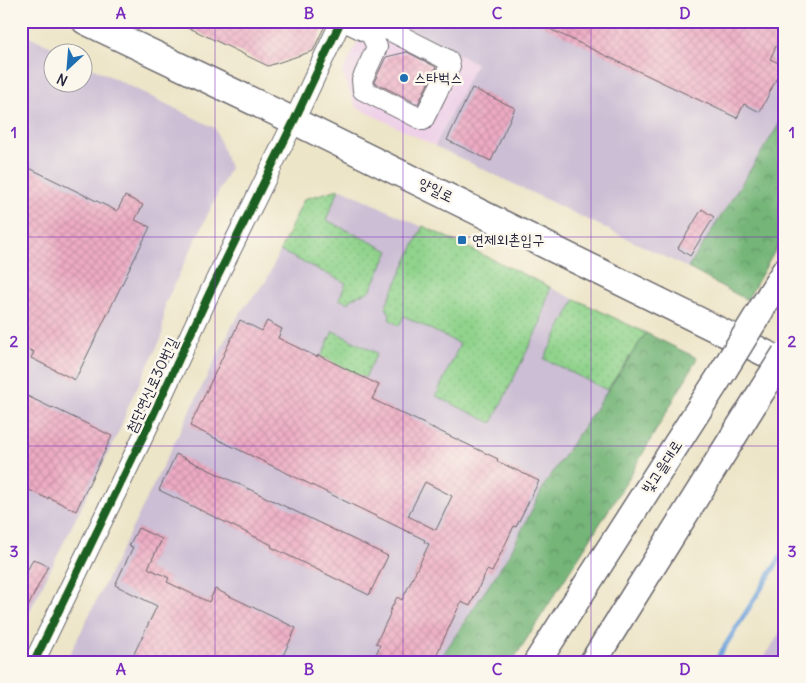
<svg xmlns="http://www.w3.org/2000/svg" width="806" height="683" font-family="Delius,'Poor Story',sans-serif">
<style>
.built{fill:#eed0e8}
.industrial{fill:#ccbed4}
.grass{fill:url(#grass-dots);stroke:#597a64}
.forest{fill:url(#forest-crowns);stroke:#4b6c5a}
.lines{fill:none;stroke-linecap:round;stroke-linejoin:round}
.stream{stroke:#6ea2da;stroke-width:5}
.building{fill:url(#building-cross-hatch);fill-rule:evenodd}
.minor-casing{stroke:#69666c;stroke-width:22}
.major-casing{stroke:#69666c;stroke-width:29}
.minor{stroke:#fff;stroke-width:20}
.major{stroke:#fff;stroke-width:26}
.major-bridge-casing{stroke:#69666c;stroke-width:29;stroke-linecap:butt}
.major-bridge{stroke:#fff;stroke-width:26}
.cycleway-casing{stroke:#fbf7ec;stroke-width:11}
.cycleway{stroke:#1b5e20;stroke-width:8}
.grid{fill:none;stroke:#7b2cbf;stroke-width:1;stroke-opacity:0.55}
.poi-dot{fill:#1f6fb2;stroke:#fbf7ec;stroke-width:2}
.labels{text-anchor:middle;stroke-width:5;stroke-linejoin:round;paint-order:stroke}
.poi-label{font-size:15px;fill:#22223b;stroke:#fbf7ec;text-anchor:start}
.street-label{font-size:15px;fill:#22223b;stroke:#fbf7ec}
.neatline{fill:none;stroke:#7b2cbf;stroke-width:2}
.grid-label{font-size:16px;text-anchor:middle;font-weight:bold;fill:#7b2cbf}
</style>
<defs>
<pattern id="grass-dots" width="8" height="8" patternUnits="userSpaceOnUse" patternTransform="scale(1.25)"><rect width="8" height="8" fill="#90d38c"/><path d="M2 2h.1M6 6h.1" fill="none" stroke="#7cb57a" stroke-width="1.8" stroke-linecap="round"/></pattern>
<pattern id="forest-crowns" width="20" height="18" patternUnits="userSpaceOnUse" patternTransform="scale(1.25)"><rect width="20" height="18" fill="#74b578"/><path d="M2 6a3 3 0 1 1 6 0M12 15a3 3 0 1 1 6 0" fill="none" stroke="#5f9364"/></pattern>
<pattern id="building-cross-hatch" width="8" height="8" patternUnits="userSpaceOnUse" patternTransform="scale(1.25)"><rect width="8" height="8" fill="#edabc3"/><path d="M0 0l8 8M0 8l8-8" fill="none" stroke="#cb93a8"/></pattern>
</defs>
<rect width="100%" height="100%" fill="#fbf7ec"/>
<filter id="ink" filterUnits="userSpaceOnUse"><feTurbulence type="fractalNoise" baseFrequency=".02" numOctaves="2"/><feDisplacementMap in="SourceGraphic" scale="10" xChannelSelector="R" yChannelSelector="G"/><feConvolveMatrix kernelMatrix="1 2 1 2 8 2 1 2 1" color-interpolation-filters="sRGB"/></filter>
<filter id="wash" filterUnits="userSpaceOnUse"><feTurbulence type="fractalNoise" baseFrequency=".0096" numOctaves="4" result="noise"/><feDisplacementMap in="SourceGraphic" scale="20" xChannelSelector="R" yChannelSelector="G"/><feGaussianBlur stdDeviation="1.12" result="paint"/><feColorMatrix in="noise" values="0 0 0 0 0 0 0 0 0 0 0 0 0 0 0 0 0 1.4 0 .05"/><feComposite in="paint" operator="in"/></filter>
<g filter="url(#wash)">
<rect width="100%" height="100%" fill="#ede5c8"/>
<!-- built -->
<polygon class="built" points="368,21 392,21 476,63 435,146 356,107 342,73"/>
<!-- industrial -->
<g class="industrial">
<polygon points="392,21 785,21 785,115 688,268 435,146 476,63"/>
<polygon points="21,32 62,52 52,52 52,82 82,82 83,63 215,128 230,168 165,304 162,337 130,402 120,429 21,629"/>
<polygon points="342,189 646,333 545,484 509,555 438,662 66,662 233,324 243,309 266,281 304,199"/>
<polygon points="785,625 785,662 761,662"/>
</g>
<!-- grass -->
<g class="grass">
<polygon points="339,189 326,220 389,251 370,291 352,298 349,303 339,299 346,283 280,251 304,199"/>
<polygon points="423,226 550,287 540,324 492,423 436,396 460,344 404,316 399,326 389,319 390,314 385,307"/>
<polygon points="575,299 646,333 607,390 544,359"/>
<polygon points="333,331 377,353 365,378 321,357"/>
</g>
<!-- forest -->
<g class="forest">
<polygon points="785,115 785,232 780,242 747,300 688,268"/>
<polygon points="646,333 697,358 689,373 627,481 512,662 438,662 509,555 545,484"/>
</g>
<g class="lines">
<!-- stream -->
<polyline class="stream" points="715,662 785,550"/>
</g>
<g id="blocks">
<!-- building -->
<g class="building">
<polygon points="175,21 327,21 313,51 268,66"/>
<polygon points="533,21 785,21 785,28 770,59 783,65 760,112 744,104 737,118"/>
<polygon points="407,52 436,67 418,104 374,82 386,57"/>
<polygon points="472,88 515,108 491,161 447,140"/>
<polygon points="21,164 117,211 125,196 143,205 135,220 150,227 75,380 31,358 34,352 21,346"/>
<polygon points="702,209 714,217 690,256 678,248"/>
<path d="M240,320L262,331L267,321L282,329L278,338L317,357L318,355L379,385L372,399L498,459L497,461L539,481L516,527L514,526L492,572L487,570L470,606L461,602L433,662H386L375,657L380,645L376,643L390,614L389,613L397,597L402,600L429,544L424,542L425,540L190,426ZM425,482L452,496L436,530L408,516Z"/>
<polygon points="21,393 52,408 52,407 112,436 76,511 48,497 48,499 21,486"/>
<polygon points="176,454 388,556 369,595 271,547 272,545 159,490"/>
<polygon points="138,528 162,539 148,568 169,578 167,582 209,602 215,589 296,628 280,662 130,662 157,606 115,585 133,547 129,546"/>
<polygon points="33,559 48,566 21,621 21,584"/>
</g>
</g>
</g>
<g filter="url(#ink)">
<use href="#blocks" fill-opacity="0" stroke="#69666c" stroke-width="1"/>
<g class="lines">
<!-- minor casing -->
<g class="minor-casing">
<g id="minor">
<polyline points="344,21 371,34 377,47 362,80 363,90 423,120 450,66 448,60 371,21"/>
<polyline points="34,662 149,424 210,292 294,121 341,21"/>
</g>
</g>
<!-- major casing -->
<g class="major-casing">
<g id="major">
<polyline points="85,21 294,121 785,363"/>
<polyline points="770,295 785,271"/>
<polyline points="537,662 724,370"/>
<polyline points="593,662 763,389"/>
</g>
</g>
<!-- minor -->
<use href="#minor" class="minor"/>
<!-- major -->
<use href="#major" class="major"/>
<!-- major-bridge casing -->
<g class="major-bridge-casing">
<g id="major-bridge">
<polyline points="724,370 770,295"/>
<polyline points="763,389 785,354"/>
</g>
</g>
<!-- major-bridge -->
<use href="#major-bridge" class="major-bridge"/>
<!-- cycleway casing -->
<g class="cycleway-casing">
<polyline id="cycleway" points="34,662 149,424 210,292 294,121 341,21"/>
</g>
<!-- cycleway -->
<use href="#cycleway" class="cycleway"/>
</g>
</g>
<!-- grid -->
<path class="grid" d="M215,21V662M403,21V662M591,21V662M21,237H785M21,446H785"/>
<!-- markers -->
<g class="poi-dot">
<circle cx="404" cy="78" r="5"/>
<rect x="457" y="235" width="10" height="10" rx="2.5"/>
</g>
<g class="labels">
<!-- poi labels -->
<g class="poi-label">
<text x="414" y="83">스타벅스</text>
<text x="472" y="245">연제외촌입구</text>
</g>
<!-- street labels -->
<g class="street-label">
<text transform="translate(436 190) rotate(26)" y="5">양일로</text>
<text transform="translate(152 385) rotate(-65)" y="5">첨단연신로30번길</text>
<text transform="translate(662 467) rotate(-57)" y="5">빛고을대로</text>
</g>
</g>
<!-- margin -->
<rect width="806" height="683" fill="none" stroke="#fbf7ec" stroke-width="55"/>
<!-- north arrow -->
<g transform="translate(68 68) rotate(206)"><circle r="24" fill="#fbf7ec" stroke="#a4a2a5"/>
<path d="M0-4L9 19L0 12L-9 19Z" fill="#1f6fb2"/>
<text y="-8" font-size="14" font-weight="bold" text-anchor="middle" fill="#22223b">N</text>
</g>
<rect x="28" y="28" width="750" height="628" class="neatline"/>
<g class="grid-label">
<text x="121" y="19">A</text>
<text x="309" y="19">B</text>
<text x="497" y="19">C</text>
<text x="685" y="19">D</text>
<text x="14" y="138">1</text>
<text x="792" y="138">1</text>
<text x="14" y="347">2</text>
<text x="792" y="347">2</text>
<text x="14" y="557">3</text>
<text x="792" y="557">3</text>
<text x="121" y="675">A</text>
<text x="309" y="675">B</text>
<text x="497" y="675">C</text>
<text x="685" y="675">D</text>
</g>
</svg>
